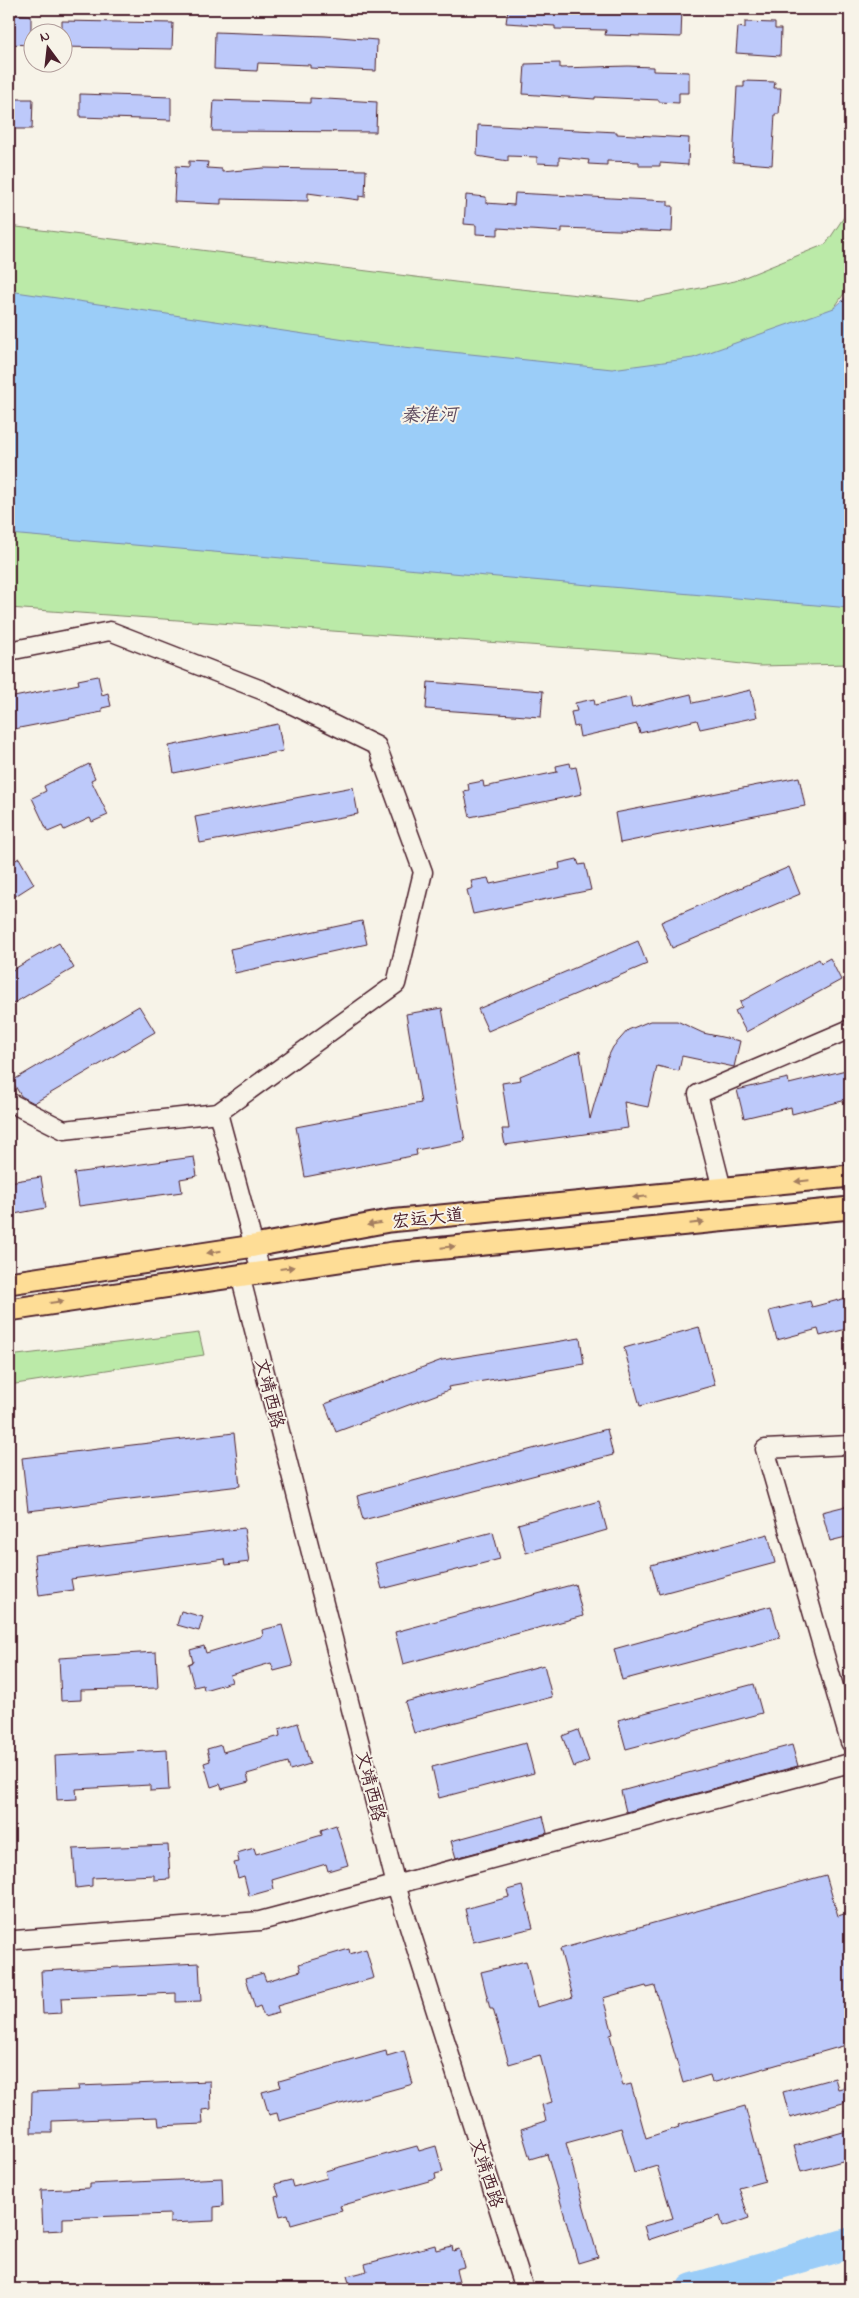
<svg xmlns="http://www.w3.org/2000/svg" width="859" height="2298" font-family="'Indie Flower','LXGW WenKai TC',sans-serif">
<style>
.green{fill:#bbeaa8;stroke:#82846a}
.water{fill:#9bcdf8;stroke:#7b87a6}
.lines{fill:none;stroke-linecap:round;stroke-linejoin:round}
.river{stroke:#9bcdf8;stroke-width:31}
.building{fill:#bdc9fa;stroke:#4a1f2b}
.minor-casing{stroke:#4a1f2b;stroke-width:21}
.major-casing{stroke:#4a1f2b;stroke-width:25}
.minor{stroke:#f7f3e8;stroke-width:18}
.major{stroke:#fedd96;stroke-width:21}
.oneway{fill:#a47e60}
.labels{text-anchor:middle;stroke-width:4;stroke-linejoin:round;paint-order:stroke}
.street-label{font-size:18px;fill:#4a1f2b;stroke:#f7f3e8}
.water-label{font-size:19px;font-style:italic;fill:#5e4a5e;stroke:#f7f3e8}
</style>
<rect width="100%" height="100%" fill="#f7f3e8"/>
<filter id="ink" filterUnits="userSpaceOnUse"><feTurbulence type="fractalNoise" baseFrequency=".02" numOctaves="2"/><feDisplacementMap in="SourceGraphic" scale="10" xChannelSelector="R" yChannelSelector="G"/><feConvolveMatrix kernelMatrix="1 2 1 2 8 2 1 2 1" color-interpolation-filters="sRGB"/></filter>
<g filter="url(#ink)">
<!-- green -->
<g class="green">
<polygon points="850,208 850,285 834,308 850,322 850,664 759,666 655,654 9,608 9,226 463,283 636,301 735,281 826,244"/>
<polygon points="199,1333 204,1355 9,1385 9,1356"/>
</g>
<!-- water -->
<polygon class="water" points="9,291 366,343 612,369 693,358 834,308 850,294 850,608 9,534"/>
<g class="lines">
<!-- river -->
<polyline class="river" points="692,2289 850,2243"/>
</g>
<!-- building -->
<g class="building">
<polygon points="508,9 682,9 681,37 605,35 606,30 555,29 555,26 506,23"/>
<polygon points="9,14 31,15 31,45 9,44"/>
<polygon points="62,21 173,23 172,49 62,47"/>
<polygon points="745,22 775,23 775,29 781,29 780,56 736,53 738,27 745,28"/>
<polygon points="215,32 326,36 377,40 376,71 310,68 310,65 258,63 257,71 214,69"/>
<polygon points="560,63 560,68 628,66 653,67 653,71 689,72 689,93 679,93 679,103 659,102 659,100 595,97 595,99 523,94 525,64"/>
<polygon points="744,81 775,82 774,88 781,88 779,114 775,114 772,165 733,162 737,87 744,87"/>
<polygon points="80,94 171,97 171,120 80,117"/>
<polygon points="310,98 377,102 376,132 212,131 214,100 310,103"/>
<polygon points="9,99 33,99 32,129 9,129"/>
<polygon points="478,125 617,132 617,134 689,138 688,165 660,163 660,166 639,166 639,162 607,161 607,165 588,164 589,160 559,157 559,164 537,163 537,157 508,156 508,161 477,156"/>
<polygon points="189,161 208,162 207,168 222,169 222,172 263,168 366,170 365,197 359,196 359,200 308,193 308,201 221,199 221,204 174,202 176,166 189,167"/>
<polygon points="515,193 668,201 668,206 673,206 672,232 562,228 562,232 498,228 498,235 476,234 476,225 464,224 466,195 486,197 486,203 514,205"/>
<polygon points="98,676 102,695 108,693 111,706 102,708 102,712 9,730 9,698 79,684 78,680"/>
<polygon points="428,682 543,691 541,717 426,709"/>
<polygon points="751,690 757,717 700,729 697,720 640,733 637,724 580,737 578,726 574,727 571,712 577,711 575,703 594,699 595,705 630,697 632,708 691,694 693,703"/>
<polygon points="278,724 283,751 174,773 169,746"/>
<polygon points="570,763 571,768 576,767 582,794 470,817 464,791 469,790 468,784 483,781 484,787 557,772 556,766"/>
<polygon points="89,764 95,778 91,780 108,815 92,822 90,818 64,830 62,826 48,832 32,798 46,791 44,786"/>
<polygon points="799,777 805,806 620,843 615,813"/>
<polygon points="353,787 358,814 200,843 195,817"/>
<polygon points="19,858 34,884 9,900 9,864"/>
<polygon points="577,859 579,865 585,864 591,890 473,914 467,890 473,888 471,881 488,878 490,884 560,869 559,863"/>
<polygon points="789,867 800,894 672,948 661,922"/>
<polygon points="362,921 367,944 235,973 230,949"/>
<polygon points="638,941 647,964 488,1031 478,1009"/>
<polygon points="59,943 74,968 9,1006 9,972"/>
<polygon points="830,958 841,980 746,1032 735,1011 742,1007 740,1002 819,959 821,963"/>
<polygon points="139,1006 155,1032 34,1103 21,1096 12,1081"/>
<polygon points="442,1008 465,1141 416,1150 417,1155 305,1177 296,1127 421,1103 406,1014"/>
<polygon points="650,1021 677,1021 703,1033 740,1041 734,1067 682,1056 679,1071 657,1066 648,1107 624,1102 628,1128 505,1145 502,1129 509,1129 502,1083 521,1080 520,1076 580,1051 590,1119 607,1059 613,1047 628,1030"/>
<polygon points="850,1069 850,1099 792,1114 791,1107 744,1118 737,1090 788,1078 789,1084"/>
<polygon points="194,1157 197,1176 180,1179 182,1192 79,1206 74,1173"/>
<polygon points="41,1177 46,1208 9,1215 9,1182"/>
<polygon points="850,1297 850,1328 820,1336 818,1329 777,1340 769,1311 810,1301 812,1307"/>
<polygon points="699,1327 715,1385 640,1406 624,1348"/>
<polygon points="580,1338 584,1364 448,1387 449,1390 336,1432 325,1404 442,1360"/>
<polygon points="607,1429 613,1455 363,1520 357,1496"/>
<polygon points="234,1433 240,1486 28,1511 22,1458"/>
<polygon points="599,1501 607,1530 526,1553 518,1524"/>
<polygon points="850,1505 850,1536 830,1541 822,1512"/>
<polygon points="244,1528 249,1562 226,1565 225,1559 71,1579 73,1590 39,1595 34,1555"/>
<polygon points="493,1532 500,1559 382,1589 375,1563"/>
<polygon points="768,1534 775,1563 659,1594 651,1565"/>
<polygon points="575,1584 583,1616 403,1664 395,1632"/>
<polygon points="771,1606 780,1638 622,1680 614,1649"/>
<polygon points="181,1611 203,1617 199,1631 177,1625"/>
<polygon points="282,1625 293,1666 274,1671 271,1663 230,1675 232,1682 204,1690 203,1685 194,1687 188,1664 193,1662 190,1650 204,1646 206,1653 263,1636 262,1630"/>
<polygon points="156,1652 158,1688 81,1690 81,1700 61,1701 59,1658"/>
<polygon points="544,1665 552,1697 414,1733 405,1702"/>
<polygon points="754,1684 762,1713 626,1749 618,1720"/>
<polygon points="298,1723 310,1764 290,1770 288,1762 247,1774 249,1782 222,1789 220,1784 211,1787 204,1763 210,1761 207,1749 221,1745 223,1752 280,1736 279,1729"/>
<polygon points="578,1730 589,1761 574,1767 562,1736"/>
<polygon points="526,1743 534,1773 439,1798 432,1767"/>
<polygon points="792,1745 798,1766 626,1812 621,1791"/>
<polygon points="167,1750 169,1790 150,1791 150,1785 76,1789 77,1799 57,1800 55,1756"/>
<polygon points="543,1816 547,1833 456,1858 451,1841"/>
<polygon points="336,1825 348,1865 328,1871 326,1864 272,1880 274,1889 249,1896 244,1876 238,1878 234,1863 239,1862 237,1853 254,1848 256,1854 322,1835 321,1830"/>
<polygon points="168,1845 170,1879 154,1880 154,1875 92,1878 92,1886 76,1888 73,1849"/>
<polygon points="826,1875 838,1916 850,1912 850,2044 712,2083 710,2075 683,2083 655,1986 647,1988 646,1986 603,1998 613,2034 610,2035 623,2086 631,2084 646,2138 679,2127 678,2125 745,2106 765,2181 739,2188 749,2218 723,2227 720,2216 648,2240 644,2226 673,2218 657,2166 634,2173 621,2128 566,2143 598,2257 578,2263 547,2154 530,2159 521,2129 546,2121 542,2105 552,2102 540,2055 509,2064 493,2009 490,2009 481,1972 526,1961 537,2007 573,1997 560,1949"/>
<polygon points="522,1886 533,1928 473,1942 465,1909 509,1897 507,1890"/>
<polygon points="349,1949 350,1954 366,1949 374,1978 277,2006 279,2013 264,2017 260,2006 255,2008 246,1978 263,1973 266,1981 301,1971 299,1964"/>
<polygon points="199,1963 201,2001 176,2002 176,1993 61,1998 62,2013 43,2014 41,1971"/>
<polygon points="386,2051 387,2056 404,2051 413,2084 279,2121 277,2113 269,2115 262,2092 281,2087 279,2081"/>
<polygon points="835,2078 838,2089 850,2086 850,2101 790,2118 783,2092"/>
<polygon points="210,2081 211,2109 202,2110 203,2124 159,2126 158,2117 52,2121 52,2133 31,2133 32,2092 79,2090 78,2086"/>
<polygon points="850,2130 850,2159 801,2172 794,2146"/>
<polygon points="417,2146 419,2151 436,2146 443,2172 435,2174 436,2179 340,2206 342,2211 291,2225 288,2214 280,2216 275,2197 279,2196 275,2184 291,2180 293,2187 327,2178 325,2171"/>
<polygon points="222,2178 223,2206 214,2207 214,2221 170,2223 170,2214 63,2218 63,2230 43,2231 41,2190 90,2188 90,2184"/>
<polygon points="435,2245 436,2250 452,2246 453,2251 459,2249 464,2267 456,2269 459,2281 429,2289 351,2289 347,2276 367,2271 365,2264"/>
</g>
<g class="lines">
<!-- minor casing -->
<g class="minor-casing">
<g id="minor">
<polyline points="9,651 110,631 264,691 377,746 423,872 396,984 218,1113 64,1130 9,1102"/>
<polyline points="218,1113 261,1272"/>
<polyline points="722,1189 698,1094 850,1029"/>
<polyline points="240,1275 396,1885 524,2289"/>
<polyline points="850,1445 765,1449 850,1742"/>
<polyline points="15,1940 260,1921 850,1763"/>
</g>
</g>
<!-- major casing -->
<g class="major-casing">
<g id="major">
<polyline points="9,1283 254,1246 389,1221 850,1176"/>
<polyline points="9,1310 393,1253 850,1208"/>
</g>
</g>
<!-- minor -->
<use href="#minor" class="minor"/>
<!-- major -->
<use href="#major" class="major"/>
</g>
<!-- one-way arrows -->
<defs><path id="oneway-solid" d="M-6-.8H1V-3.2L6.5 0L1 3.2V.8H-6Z" transform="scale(1.25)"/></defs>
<g class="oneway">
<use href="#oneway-solid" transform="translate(802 1181) rotate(174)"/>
<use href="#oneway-solid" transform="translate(640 1197) rotate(174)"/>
<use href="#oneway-solid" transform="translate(697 1223) rotate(-6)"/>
<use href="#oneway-solid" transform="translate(374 1224) rotate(170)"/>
<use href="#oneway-solid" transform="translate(448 1247) rotate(-6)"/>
<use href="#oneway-solid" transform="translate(214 1252) rotate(171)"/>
<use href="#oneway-solid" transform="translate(287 1268) rotate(-8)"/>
<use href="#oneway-solid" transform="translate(57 1302) rotate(-8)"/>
</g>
</g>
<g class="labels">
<!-- street labels -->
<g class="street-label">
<text transform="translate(428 1218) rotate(-6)" y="6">宏运大道</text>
<text transform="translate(270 1393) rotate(76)" y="6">文靖西路</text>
<text transform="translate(371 1786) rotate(76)" y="6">文靖西路</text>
<text transform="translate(487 2173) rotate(72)" y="6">文靖西路</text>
</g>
<!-- water labels -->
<g class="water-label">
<text transform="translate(429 414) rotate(-1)" y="7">秦淮河</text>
</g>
</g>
<!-- margin -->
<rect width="859" height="2298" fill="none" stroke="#f7f3e8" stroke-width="30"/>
<rect x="15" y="15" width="829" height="2268" fill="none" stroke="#4a1f2b" stroke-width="2" filter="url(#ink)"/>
<!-- north arrow -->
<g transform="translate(48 48) rotate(345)"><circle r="24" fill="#f7f3e8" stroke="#b29e9c"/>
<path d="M0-4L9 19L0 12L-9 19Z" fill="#4a1f2b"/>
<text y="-8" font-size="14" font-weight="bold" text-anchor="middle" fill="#4a1f2b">N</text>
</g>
</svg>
